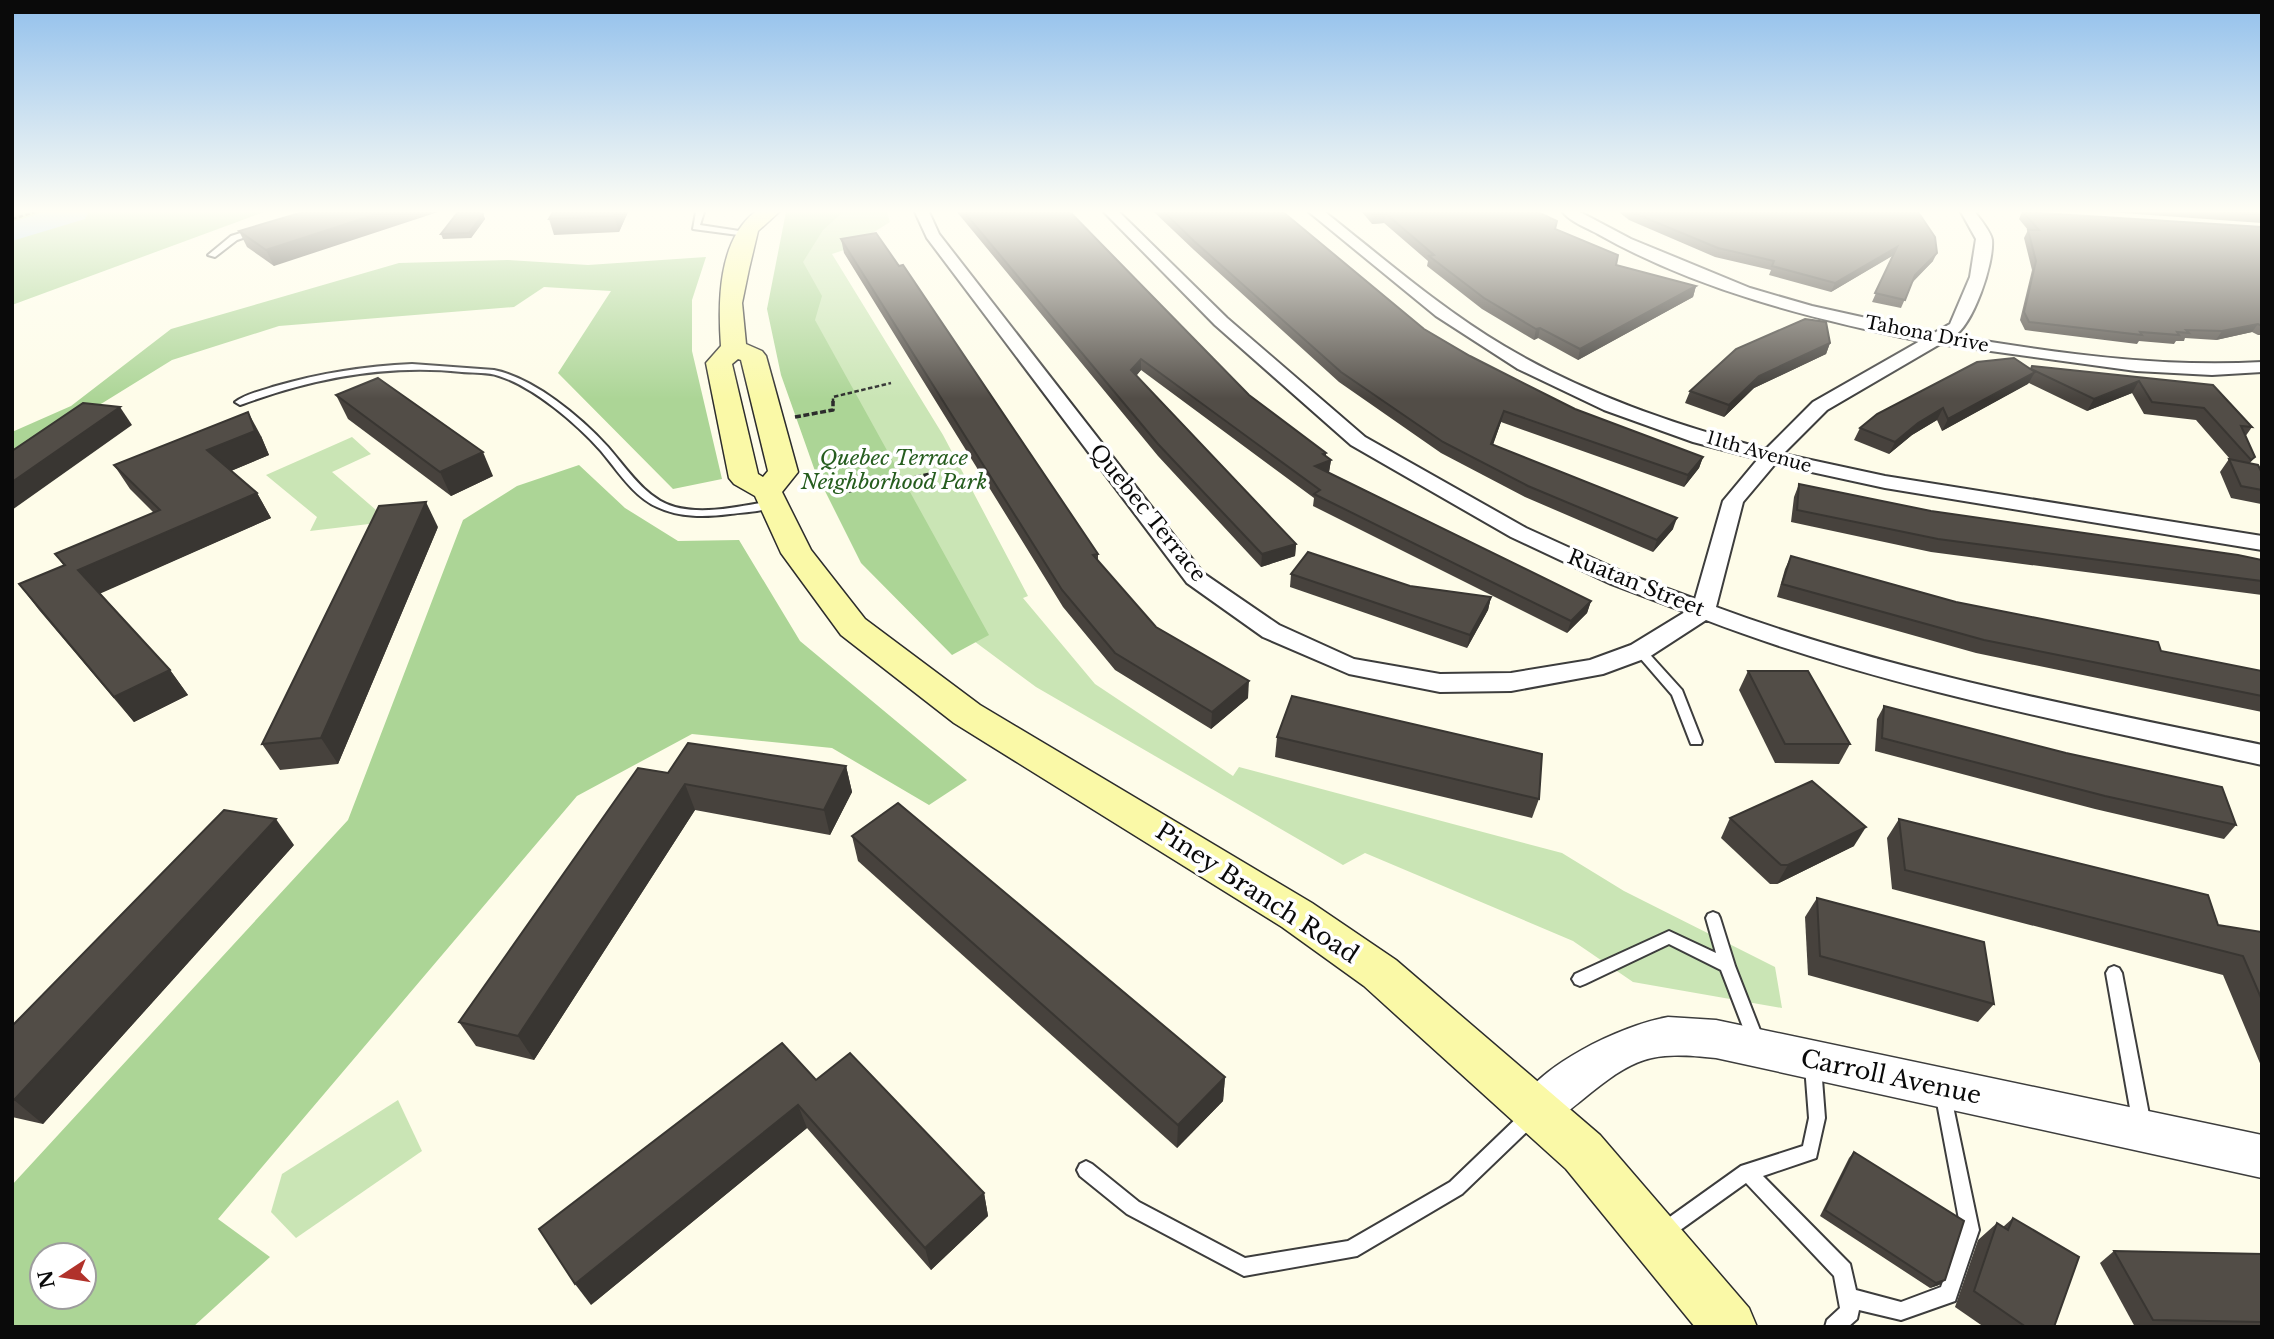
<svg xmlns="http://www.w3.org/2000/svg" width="2274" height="1339" font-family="'Libre Baskerville',serif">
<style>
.green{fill:#cae5b5}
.forest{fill:#acd596;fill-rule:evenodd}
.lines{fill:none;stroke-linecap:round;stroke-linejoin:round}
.river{fill:#b1d3f2;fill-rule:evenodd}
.service-casing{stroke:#3d3d3d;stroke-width:4}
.minor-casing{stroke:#3d3d3d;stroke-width:4}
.tertiary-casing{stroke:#3d3d3d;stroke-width:3}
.secondary-casing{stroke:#2c2c2c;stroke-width:3}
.path-far1{stroke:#2c2c2c;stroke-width:2.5;stroke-dasharray:4.5 2.5;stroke-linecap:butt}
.path{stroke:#2c2c2c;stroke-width:3.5;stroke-dasharray:6 2.5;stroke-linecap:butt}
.service{fill:#fff;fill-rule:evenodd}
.minor{fill:#fff;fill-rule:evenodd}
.tertiary{fill:#fff;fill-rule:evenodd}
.secondary{fill:#faf9a7;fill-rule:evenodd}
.wall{fill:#47423d}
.shaded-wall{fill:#393632}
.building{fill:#524d47;stroke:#393632;stroke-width:2}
.labels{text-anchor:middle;stroke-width:7;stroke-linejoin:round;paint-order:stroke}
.far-street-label{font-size:18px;fill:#0a0a0a;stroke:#fff}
.park-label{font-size:21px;font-style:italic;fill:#265d1f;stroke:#fff}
.street-label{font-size:21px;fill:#0a0a0a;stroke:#fff}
.near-street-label{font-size:24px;fill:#0a0a0a;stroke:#fff}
</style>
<rect width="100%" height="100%" fill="#fefce9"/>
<!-- green -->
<g class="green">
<polygon points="805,212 887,212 890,222 847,249 832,254 943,435 1028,596 1023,598 1095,684 1233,776 1239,767 1562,853 1624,891 1775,967 1782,1008 1633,982 1573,941 1365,853 1343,865 1036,687 947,621 792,335"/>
<polygon points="352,437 371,454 332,472 376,510 369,524 310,531 317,517 266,475"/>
<polygon points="398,1100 422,1151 296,1238 271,1212 282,1174"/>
</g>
<!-- forest -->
<g class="forest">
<polygon points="12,212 264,212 12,305"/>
<polygon points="786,212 843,212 823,230 803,262 822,296 815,320 989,635 952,655 861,563 815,471 781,375 767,309"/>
<polygon points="706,257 692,300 692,351 722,479 673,489 558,373 611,291 544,287 514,307 279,326 172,360 12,459 12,432 71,406 171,329 399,263 508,260 588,265"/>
<path d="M579,465L625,508L678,541L739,540L800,641L967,780L929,805L832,748L692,734L577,796L218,1219L270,1257L193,1327H12V1185L348,820L463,520L517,486ZM42,1255H84V1297H42Z"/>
</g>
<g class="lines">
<!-- river -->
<polygon class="river" points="44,212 89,212 85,219 12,241 12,222"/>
<!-- service casing -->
<g class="service-casing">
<g id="service">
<polygon points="696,212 704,212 700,225 746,232 750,234 746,236 693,229"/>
<polygon points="257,228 260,228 260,232 237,240 215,257 208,255 231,236"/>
<path d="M412,364L494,370C534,378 581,417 608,447C627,469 646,499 675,507C706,515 740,506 771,501L776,504C766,512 744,512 730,514C706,517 680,518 657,507C634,497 617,470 601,451C577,424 534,387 499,376C488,372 474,373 462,372C386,364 314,378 243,404L240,405L235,402C246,394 263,390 276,386C321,373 366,366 412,364Z"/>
<polygon points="1640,647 1644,648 1682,690 1702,741 1701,744 1691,744 1672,695 1634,651"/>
<polygon points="1713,912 1718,914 1720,918 1735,966 1765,1043 1763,1048 1757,1050 1751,1048 1721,970 1669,944 1585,984 1580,986 1575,984 1572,979 1575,974 1669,931 1716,953 1706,918 1708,914"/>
<polygon points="2114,966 2119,968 2122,973 2151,1125 2148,1131 2142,1133 2136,1131 2133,1125 2106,973 2109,968"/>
<polygon points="1813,1059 1819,1061 1821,1066 1825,1118 1816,1158 1763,1176 1850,1264 1856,1290 1901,1302 1941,1287 1961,1230 1935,1092 1937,1087 1943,1084 1949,1087 1979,1230 1955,1301 1901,1320 1859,1310 1857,1319 1848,1327 1825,1327 1827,1320 1840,1308 1834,1276 1746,1183 1669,1238 1663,1241 1657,1238 1654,1232 1657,1226 1741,1166 1803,1146 1809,1118 1805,1066 1807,1061"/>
<polygon points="1530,1109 1536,1111 1538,1117 1536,1123 1462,1194 1357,1256 1244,1276 1127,1214 1080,1176 1077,1170 1080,1164 1086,1161 1092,1164 1139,1202 1245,1258 1348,1241 1450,1182 1524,1111"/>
</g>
</g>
<!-- minor casing -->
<g class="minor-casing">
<path id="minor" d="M915,212H929L939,234L1203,573L1279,625L1354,659L1440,674L1511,673L1590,660L1631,645L1685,612L1611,584L1511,537L1351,445L1215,325L1104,212H1119L1227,318L1365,437L1526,528L1627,574L1695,599L1723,501L1758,459L1693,442L1604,410L1518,369L1436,316L1309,212H1325C1383,258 1440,308 1504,346C1585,394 1675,425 1766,449L1813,402L1920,341C1809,318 1697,290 1598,234C1587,228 1569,221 1563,212H1580L1631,239L1750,288L1812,306L1934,333L1950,324L1970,277L1976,239L1961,212H1975C1980,219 1991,232 1992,240C1994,264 1973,325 1954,336C2055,353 2159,368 2262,362V372L2212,375L2136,371L1940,344L1827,410L1783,454L1885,476L2262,536V550L1885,488L1775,464L1743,502L1716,607C1891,672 2079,707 2262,745V765C2077,724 1883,688 1706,620L1649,657L1603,674L1511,691L1440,692L1349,674L1263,637L1187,583L927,238Z"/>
</g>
<!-- tertiary casing -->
<g class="tertiary-casing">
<path id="tertiary" d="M1668,1017L1716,1020L2262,1135V1178L1716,1058C1649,1051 1635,1057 1582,1100C1567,1112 1555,1123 1537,1130L1522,1124L1515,1110C1535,1066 1622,1025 1668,1017Z"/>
</g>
<!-- secondary casing -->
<g class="secondary-casing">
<path id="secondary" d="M755,212H779L758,231L749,269L742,303L746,344L762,351L766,356L798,472L782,492L811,550L865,619L980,705L1312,903L1396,960L1600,1135L1749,1308L1757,1327H1695L1566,1169L1364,986L1282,927L954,723L841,635L781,553L755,496L734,484L729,478L706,363L721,346C718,302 718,241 755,212ZM738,359L741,360L768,471L763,477L758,474L732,364Z"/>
</g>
<!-- path-far1 -->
<g class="path-far1">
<polyline points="12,219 35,212"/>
<polyline points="833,403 833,397 891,383"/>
</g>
<!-- path -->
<g class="path">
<polyline points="795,417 833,410 833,401"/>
<polyline points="808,486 840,479 844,492 940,472"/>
</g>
<!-- service -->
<use href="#service" class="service"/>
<!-- minor -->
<use href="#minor" class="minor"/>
<!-- tertiary -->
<use href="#tertiary" class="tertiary"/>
<!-- secondary -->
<use href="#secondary" class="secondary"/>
</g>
<!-- wall -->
<g class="wall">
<polygon points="303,212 274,266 247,247 239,231"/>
<polygon points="553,212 628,212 619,232 554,235 549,219"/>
<polygon points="957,212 1070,212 1249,395 1326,453 1326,456 1331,460 1329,472 1328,472 1591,601 1587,613 1567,633 1313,506 1314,498 1141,370 1136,376 1296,544 1295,556 1261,567 1158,456"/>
<polygon points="1154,212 1283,212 1424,329 1470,356 1575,409 1703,457 1699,468 1684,487 1501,422 1493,445 1673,529 1653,552 1525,497 1441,453 1339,382 1194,250"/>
<polygon points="1362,212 1538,212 1557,221 1555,229 1616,265 1696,286 1693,297 1578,360 1538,338 1534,340 1482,309 1427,266 1428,261 1384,223 1372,224"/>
<polygon points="1619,212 1918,212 1933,261 1912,283 1901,308 1872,302 1893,255 1831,292 1769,275 1771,270 1715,257 1629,220"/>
<polygon points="2022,212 2262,227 2262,335 2258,335 2252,332 2216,340 2185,338 2184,341 2176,341 2174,344 2139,341 2137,344 2025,330 2020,320 2032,270 2024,238 2028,230 2019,219"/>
<polygon points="2109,212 2262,212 2262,223"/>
<polygon points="483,214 485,219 471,238 443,239 441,234"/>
<polygon points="841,239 1098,554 1098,561 1156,627 1248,698 1211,729 1115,670 1063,607 844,253"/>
<polygon points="1830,343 1826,354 1754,388 1724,417 1685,403 1690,391"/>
<polygon points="2032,366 2213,385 2252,427 2245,437 2255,457 2250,463 2262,473 2262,502 2261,504 2231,498 2220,472 2229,459 2230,459 2196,420 2144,414 2132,393 2087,411 2029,383 1942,431 1937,420 1912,435 1889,454 1854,440 1860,428 2030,369"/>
<polygon points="336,395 493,476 451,496 348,419"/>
<polygon points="261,436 269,455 231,471 257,493 271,518 100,593 170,670 188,695 134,722 39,610 19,584 64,566 55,554 154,513 130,489 114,465"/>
<polygon points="1799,484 1931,511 2262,560 2262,595 1931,552 1791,522 1794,497"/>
<polygon points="438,527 338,764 280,770 262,744"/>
<polygon points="1791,556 1956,602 2161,651 2262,671 2262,712 1976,653 1777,597 1785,569"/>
<polygon points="1291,574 1410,586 1491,597 1488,610 1467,648 1290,587"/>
<polygon points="1748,671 1850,744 1839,764 1775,763 1739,690"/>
<polygon points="1884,706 2236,825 2224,839 2095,809 1875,751 1877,719"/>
<polygon points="1277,737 1539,799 1532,818 1275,757"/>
<polygon points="846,766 852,792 830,835 695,810 534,1060 476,1046 459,1022 668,773"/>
<polygon points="1730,818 1854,846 1777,884 1770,884 1721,838"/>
<polygon points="1899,819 2218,925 2262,932 2262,1068 2223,975 1892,889 1887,838"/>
<polygon points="852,836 1225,1077 1223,1101 1177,1148 858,861"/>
<polygon points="294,845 43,1124 12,1117 12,1026"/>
<polygon points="1817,898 1994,1004 1978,1022 1808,975 1805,917"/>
<polygon points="816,1080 984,1193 988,1216 931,1270 807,1128 591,1305"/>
<polygon points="1854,1152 1945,1280 1939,1285 1930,1288 1820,1216 1849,1158"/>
<polygon points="2013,1218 2054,1327 1984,1327 1955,1307 1978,1240 1997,1223 2003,1227"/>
<polygon points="2114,1251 2262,1254 2262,1327 2135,1327 2100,1263"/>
</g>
<!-- shaded-wall -->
<g class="shaded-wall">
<polygon points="383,212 438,212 274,266 266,250"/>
<polygon points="616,212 628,212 619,232 614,216"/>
<polygon points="1385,213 1384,223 1372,224 1373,214"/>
<polygon points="483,214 485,219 471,238 469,233"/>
<polygon points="1897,247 1894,255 1831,292 1835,283"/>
<polygon points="1937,253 1933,261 1911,283 1915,275"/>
<polygon points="1696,286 1693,297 1578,360 1580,349"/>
<polygon points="2258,324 2252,332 2216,340 2222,331"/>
<polygon points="1540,328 1538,338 1534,340 1536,329"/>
<polygon points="1830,343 1826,354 1754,388 1724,417 1729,405 1759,376"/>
<polygon points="1141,359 1141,370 1131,382 1131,370"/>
<polygon points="2035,372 2028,384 1942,431 1948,419"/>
<polygon points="2139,381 2132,393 2087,411 2094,399"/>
<polygon points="120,407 132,425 12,510 12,482"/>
<polygon points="1943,408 1937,420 1912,435 1889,454 1895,442 1918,423"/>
<polygon points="1504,411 1501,422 1489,455 1491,444"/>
<polygon points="248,412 261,436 269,455 221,475 207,450"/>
<polygon points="483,452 493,476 451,496 440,472"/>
<polygon points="1326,453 1325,462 1331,460 1329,472 1314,478 1315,466 1323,454"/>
<polygon points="1703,457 1699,468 1684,487 1688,475"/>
<polygon points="257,493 271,518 97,595 78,570"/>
<polygon points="426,502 438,527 338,764 321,738"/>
<polygon points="1677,518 1673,529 1653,552 1657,540"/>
<polygon points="1296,544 1295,556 1261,567 1262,554"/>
<polygon points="1491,597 1488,610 1467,648 1470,635"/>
<polygon points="1591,601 1587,613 1567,633 1571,621"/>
<polygon points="170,670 188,695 134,722 114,697"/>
<polygon points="1249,681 1248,698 1211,729 1212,712"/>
<polygon points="846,766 852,792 830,835 824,810"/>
<polygon points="685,784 695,810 534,1060 518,1036"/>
<polygon points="276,819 294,845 43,1124 14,1100"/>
<polygon points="1866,827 1854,846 1777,884 1788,865"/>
<polygon points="1225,1077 1223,1101 1177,1148 1178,1125"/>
<polygon points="798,1105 807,1128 591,1305 575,1284"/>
<polygon points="984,1193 988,1216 931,1270 925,1248"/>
<polygon points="1945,1280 1939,1285 1930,1288 1936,1283"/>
</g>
<!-- building -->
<g class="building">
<polygon points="303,212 383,212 266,250 239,231"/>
<polygon points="458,212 478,212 483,214 469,233 441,234"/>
<polygon points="553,212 616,212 614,216 549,219"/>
<polygon points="964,212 1070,212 1249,395 1326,453 1323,454 1331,460 1315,466 1591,601 1571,621 1314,494 1320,490 1141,359 1131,370 1296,544 1262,554 1158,444"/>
<polygon points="1164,212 1283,212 1424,329 1470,356 1575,409 1703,457 1688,475 1504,411 1491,444 1677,518 1657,540 1528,486 1443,442 1341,372 1194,241"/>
<polygon points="1372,212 1538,212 1557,221 1555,229 1618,255 1616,265 1696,286 1580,349 1540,328 1536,329 1484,298 1429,256 1434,255 1385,213 1373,214"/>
<polygon points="1631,212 1918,212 1935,237 1937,253 1915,275 1905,300 1875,293 1897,247 1835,283 1772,266 1774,261 1718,248"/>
<polygon points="2023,212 2262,227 2262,326 2258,324 2222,331 2186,330 2189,333 2177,332 2179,335 2140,332 2142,335 2029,322 2024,312 2036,261 2028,230 2039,230"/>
<polygon points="2221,212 2262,212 2262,215"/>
<polygon points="876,233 899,266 903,265 1098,554 1093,555 1156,627 1249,681 1212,712 1115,653 1062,590 841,239"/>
<polygon points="1805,319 1826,322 1830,343 1759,376 1729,405 1690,391 1736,349"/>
<polygon points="2014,358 2035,372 1948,419 1943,408 1918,423 1895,442 1860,428 1877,414 1977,362"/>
<polygon points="2032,366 2213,385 2252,427 2241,426 2255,457 2251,460 2204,408 2152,402 2139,381 2094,399 2031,369"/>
<polygon points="378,378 483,452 440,472 336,395"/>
<polygon points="83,403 120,407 12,482 12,451"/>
<polygon points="248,412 255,431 207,450 257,493 78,570 170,670 114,697 19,584 65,565 55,554 160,510 114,465"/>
<polygon points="2229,459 2258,465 2262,473 2262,490 2241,486"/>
<polygon points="1799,484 1931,511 2238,555 2262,560 2262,581 1938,539 1797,510"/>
<polygon points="426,502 321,738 262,744 379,506"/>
<polygon points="1308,552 1410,586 1491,597 1470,635 1291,574"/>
<polygon points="1791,556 1956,602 2158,642 2161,651 2262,671 2262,696 1984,640 1782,584"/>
<polygon points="1748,671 1808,671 1850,744 1785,744"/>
<polygon points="1292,696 1542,754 1539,799 1277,737"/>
<polygon points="1884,706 2066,753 2222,787 2236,825 2105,796 1882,738"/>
<polygon points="688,743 846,766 824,810 685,784 518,1036 459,1022 638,768 668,773"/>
<polygon points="1812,781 1866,827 1788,865 1781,865 1730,818"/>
<polygon points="898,803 1225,1077 1178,1125 852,836"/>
<polygon points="224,810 276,819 14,1100 12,1100 12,1026"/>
<polygon points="1899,819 2208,895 2218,925 2262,932 2262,1000 2243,956 1905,870"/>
<polygon points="1817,898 1984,942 1994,1004 1820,956"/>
<polygon points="782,1043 816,1080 850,1053 984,1193 925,1248 798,1105 575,1284 539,1229"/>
<polygon points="1854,1152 1964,1221 1945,1280 1936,1283 1825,1210"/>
<polygon points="2013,1218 2079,1257 2054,1327 2026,1327 1974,1291 1997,1223 2008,1230"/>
<polygon points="2114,1251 2262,1254 2262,1322 2153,1320"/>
</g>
<!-- sky -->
<linearGradient id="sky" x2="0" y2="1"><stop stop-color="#92c0ec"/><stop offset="0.53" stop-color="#fffef5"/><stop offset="1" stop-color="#fffef5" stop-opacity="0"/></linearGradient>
<rect width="2274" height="399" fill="url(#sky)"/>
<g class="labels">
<!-- far-street labels -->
<g class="far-street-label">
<text transform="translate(1927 334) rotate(11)" y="6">Tahona Drive</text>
<text transform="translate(1759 452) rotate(16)" y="6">11th Avenue</text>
</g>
<!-- park labels -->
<g class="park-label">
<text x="894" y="465">Quebec Terrace<tspan x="894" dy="24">Neighborhood Park</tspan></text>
</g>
<!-- street labels -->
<g class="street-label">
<text transform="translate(1148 513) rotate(51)" y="7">Quebec Terrace</text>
<text transform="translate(1636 583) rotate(22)" y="7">Ruatan Street</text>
</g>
<!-- near-street labels -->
<g class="near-street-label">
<text transform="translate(1257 893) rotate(33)" y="8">Piney Branch Road</text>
<text transform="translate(1891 1077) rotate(12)" y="8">Carroll Avenue</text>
</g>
</g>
<!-- border -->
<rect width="2274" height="1339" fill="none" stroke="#0a0a0a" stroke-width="28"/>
<!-- north arrow -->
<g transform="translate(63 1276) rotate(258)"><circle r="33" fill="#ffffff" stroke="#9d9d9d" stroke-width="2"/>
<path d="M0-5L12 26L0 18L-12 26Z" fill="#b1322b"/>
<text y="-10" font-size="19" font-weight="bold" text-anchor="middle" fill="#0a0a0a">N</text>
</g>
</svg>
